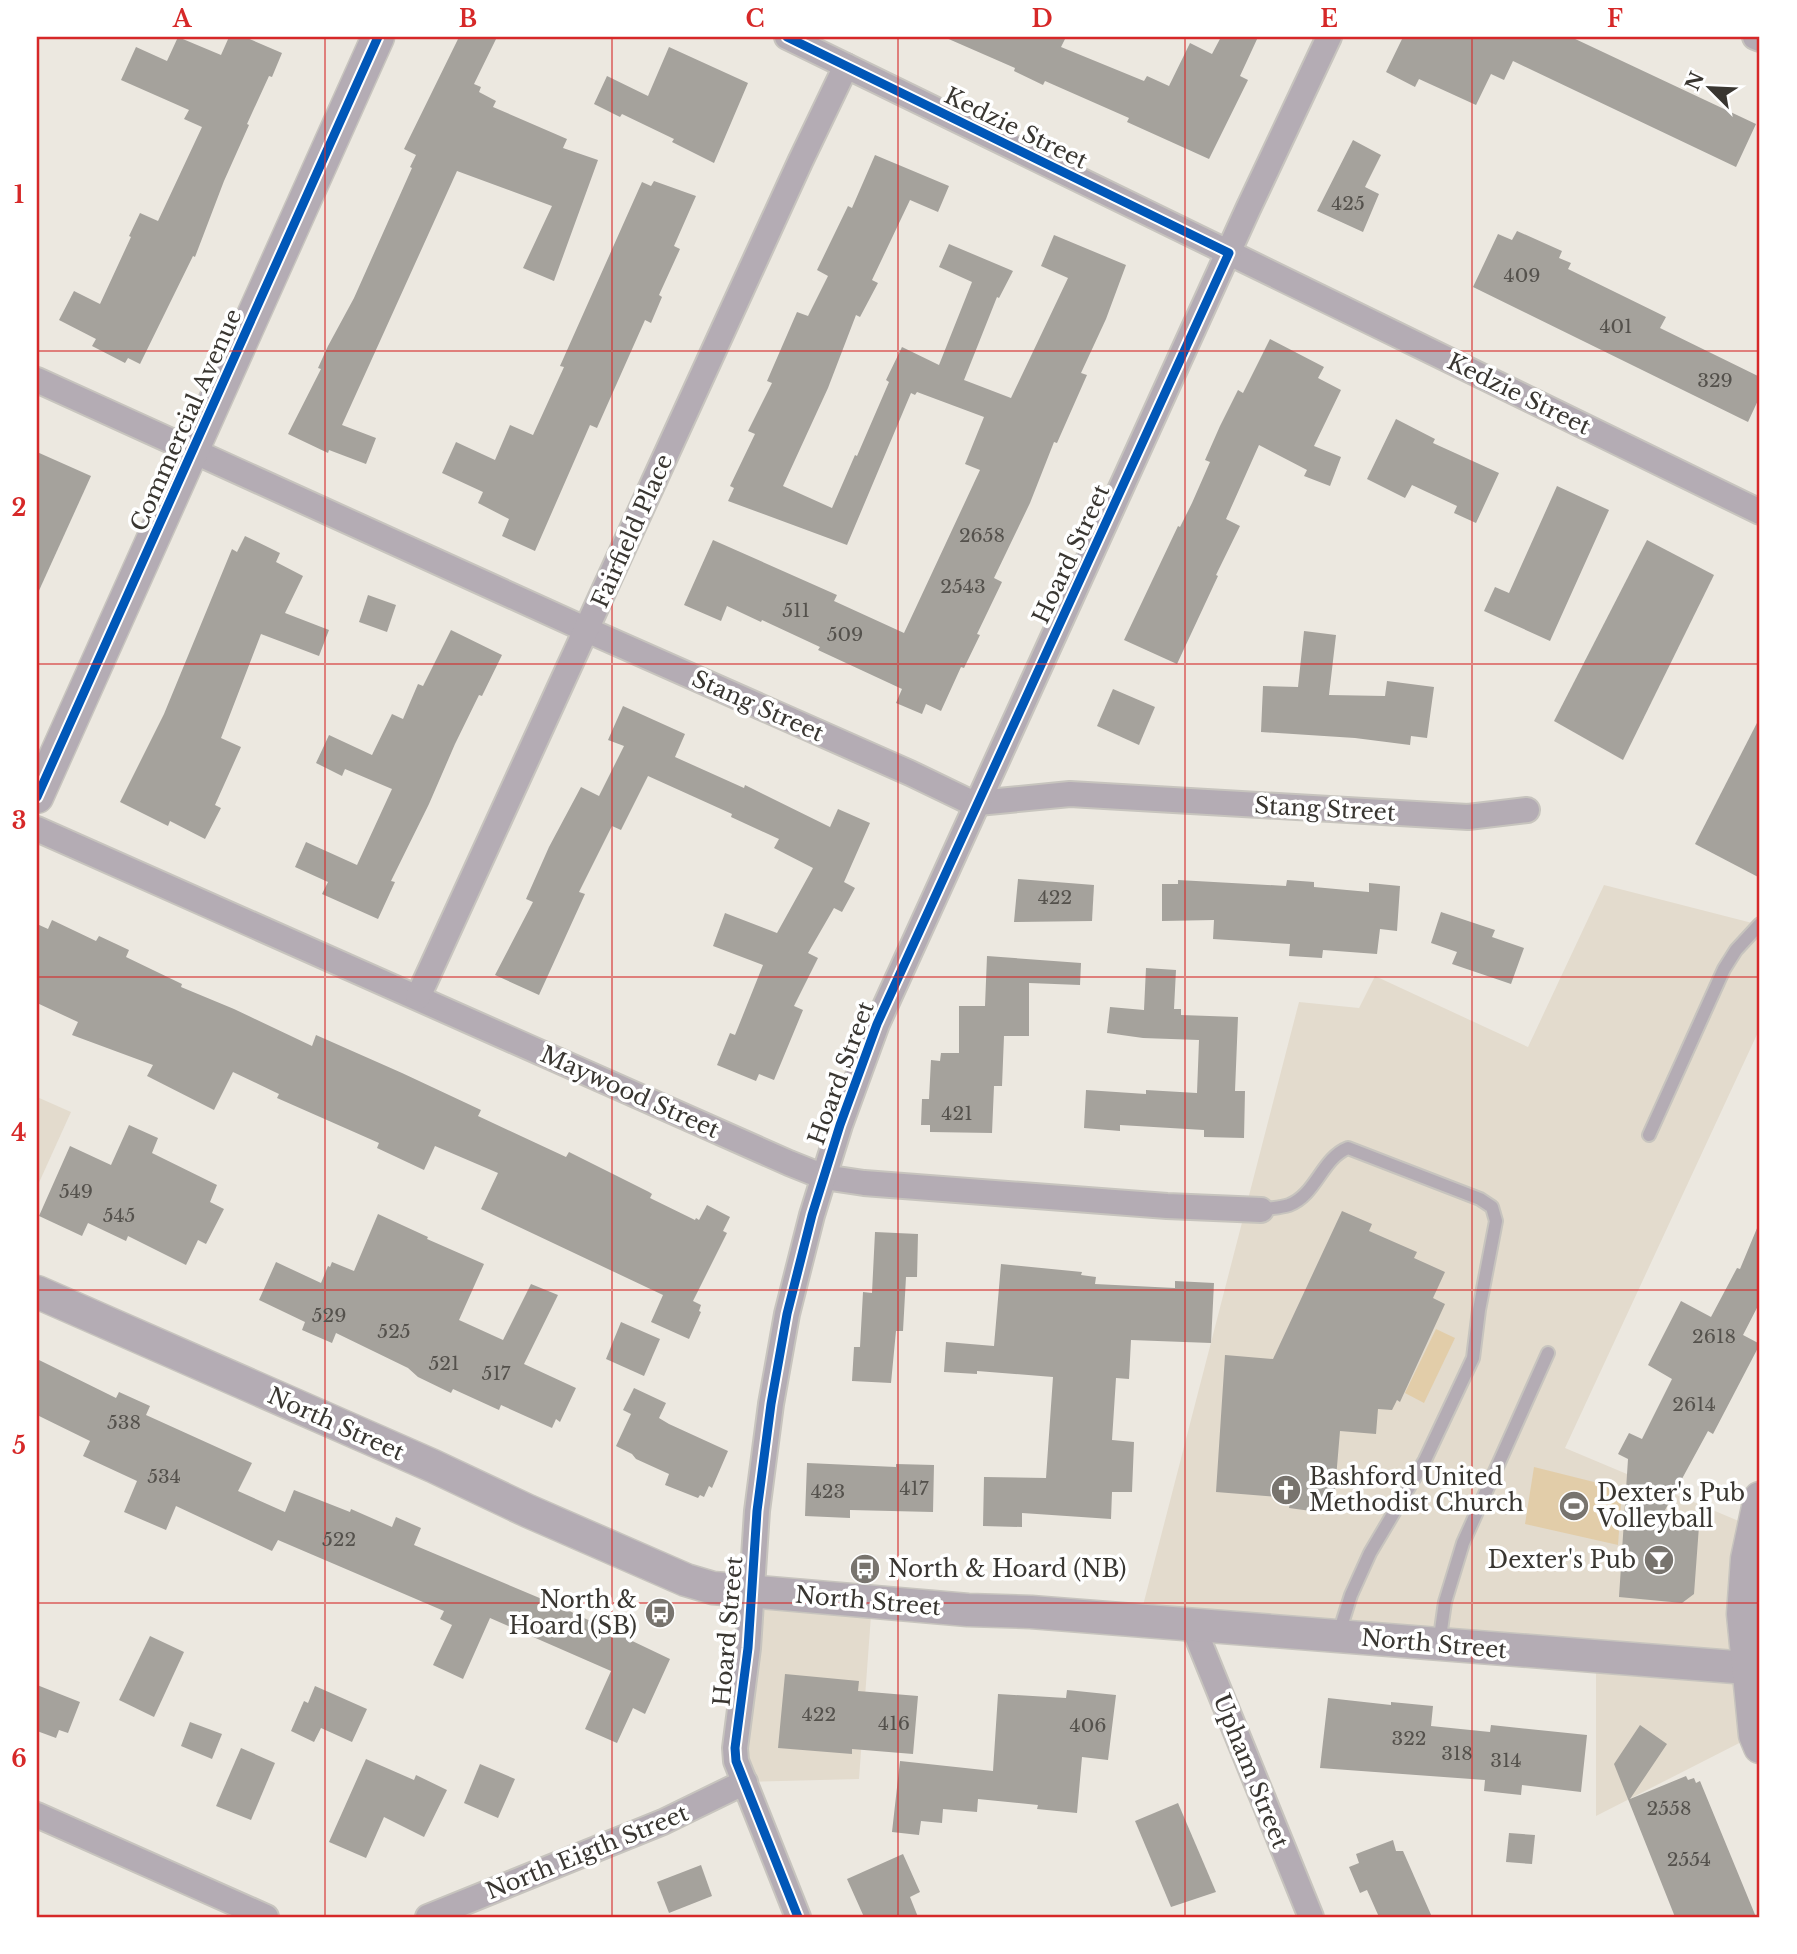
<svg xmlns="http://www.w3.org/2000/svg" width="1797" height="1954" font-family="'Libre Baskerville',serif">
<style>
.built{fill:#e3dbcd}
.green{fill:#e2cda9}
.building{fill:#a5a29c}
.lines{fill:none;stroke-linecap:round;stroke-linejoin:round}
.service-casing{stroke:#c7c4be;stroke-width:16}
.minor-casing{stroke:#c7c4be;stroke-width:28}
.tertiary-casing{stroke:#c7c4be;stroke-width:35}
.service{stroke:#b4acb4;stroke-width:12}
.minor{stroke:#b4acb4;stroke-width:24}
.tertiary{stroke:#b4acb4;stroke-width:32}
.cycleway-casing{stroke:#fff;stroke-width:13}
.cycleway{stroke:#0057b8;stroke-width:9}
.grid{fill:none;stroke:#d62828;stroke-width:2;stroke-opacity:0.55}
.labels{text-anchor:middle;stroke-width:7;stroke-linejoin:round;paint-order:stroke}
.number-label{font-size:19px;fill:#54514c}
.street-label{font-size:23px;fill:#393631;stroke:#fff}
.poi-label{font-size:23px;fill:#393631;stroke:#fff;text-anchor:start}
.neatline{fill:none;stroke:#d62828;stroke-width:2.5}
.grid-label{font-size:23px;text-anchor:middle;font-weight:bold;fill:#d62828}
</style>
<rect width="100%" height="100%" fill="#ece8e0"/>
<!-- built -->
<g class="built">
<polygon points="1604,885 1760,925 1760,1028 1565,1448 1753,1527 1760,1498 1760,1747 1755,1735 1596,1816 1596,1657 1139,1621 1299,1002 1359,1008 1375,976 1528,1047"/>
<polygon points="37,1097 71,1112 37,1187"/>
<polygon points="752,1591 872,1602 859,1779 745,1782"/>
</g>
<!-- green -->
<g class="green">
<polygon points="1436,1329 1455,1338 1424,1403 1405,1393"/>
<polygon points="1534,1467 1622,1489 1618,1545 1525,1524"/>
</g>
<!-- building -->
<g class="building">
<polygon points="178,37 221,55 229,37 245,37 282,53 272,77 269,76 247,124 249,125 224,181 195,257 193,256 140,364 128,358 125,363 92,346 96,339 59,320 74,291 100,304 131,237 129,236 140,213 158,221 202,127 184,119 189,110 121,80 136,47 167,61"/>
<polygon points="459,37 497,37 474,84 481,87 479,92 496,101 493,107 567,139 563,148 598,160 554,281 523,268 552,206 457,171 342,425 376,438 366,464 329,450 328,453 288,434 321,369 318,368 328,346 354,298 412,168 410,167 416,155 404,149"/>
<polygon points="944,37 1066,37 1061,47 1144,81 1147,76 1169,86 1190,43 1212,54 1221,37 1258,37 1240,76 1248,80 1209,159 1127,122 1129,118 1045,81 1043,85 1014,71 1015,68"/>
<polygon points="1403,37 1571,37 1756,124 1736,167 1513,61 1504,80 1491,74 1476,105 1419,79 1415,87 1386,72"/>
<polygon points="669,47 748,83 714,163 672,142 674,139 622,114 620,117 594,104 607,76 648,96"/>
<polygon points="1353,140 1381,155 1365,187 1379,194 1363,232 1317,211"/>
<polygon points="875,155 949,186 938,212 910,200 872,280 878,283 860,317 856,315 828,388 783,486 832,508 855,455 857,456 889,382 886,380 902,347 939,365 972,282 939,267 949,244 1013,271 999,298 997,297 964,380 1011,398 1068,278 1041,266 1054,235 1126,265 1106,319 1081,373 1087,375 1057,443 1054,442 1030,503 994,578 1002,582 977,634 980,635 964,668 961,667 941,711 926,704 922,714 896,703 902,689 818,650 820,647 762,620 761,622 727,606 721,621 684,605 713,540 837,595 834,601 904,633 980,470 965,464 984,417 917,392 915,395 911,393 847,545 728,501 734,488 730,486 755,434 748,431 772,383 767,381 797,312 808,316 828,276 817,270 848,206 852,208"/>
<polygon points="654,181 696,196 674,246 680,249 659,295 662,297 651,323 645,320 597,428 590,425 535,551 502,536 509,519 478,503 483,492 442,473 456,442 495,460 510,425 533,435 564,367 560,366 642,182 651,186"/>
<polygon points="1517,231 1562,251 1559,258 1571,263 1568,269 1666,317 1660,328 1760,377 1760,396 1748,422 1473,287 1498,234 1512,240"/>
<polygon points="1270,339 1324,367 1318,378 1341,390 1314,446 1341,457 1330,486 1304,476 1307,470 1259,445 1226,519 1240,526 1216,575 1218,576 1177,664 1124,640 1178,526 1180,527 1192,503 1210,462 1205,460 1220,426 1238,390 1243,393"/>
<polygon points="1396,419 1435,439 1433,443 1499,473 1476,523 1454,513 1457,506 1412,485 1405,498 1367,479"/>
<polygon points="37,452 91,476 37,595"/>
<polygon points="1557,486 1609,510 1550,641 1484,611 1495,587 1509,593"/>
<polygon points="245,536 280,553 276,562 303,576 285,613 329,630 319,656 261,634 221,738 241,747 215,805 221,808 205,839 170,821 168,826 120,802 164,714 232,549 237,552"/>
<polygon points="1647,540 1714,575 1623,760 1554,721"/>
<polygon points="368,595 396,605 387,632 359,622"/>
<polygon points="451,630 502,655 482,696 479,695 455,744 429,804 391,881 395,882 378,919 322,894 328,882 295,867 306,842 357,865 392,789 345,769 342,776 316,763 329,735 372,755 392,714 403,719 418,684 423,686"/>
<polygon points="1304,631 1336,635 1329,695 1385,696 1387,681 1434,687 1427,738 1411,736 1410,745 1355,738 1261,732 1263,686 1298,687"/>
<polygon points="1113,689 1155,707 1139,745 1097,726"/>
<polygon points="623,706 685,734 675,757 744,788 745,785 830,827 838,809 870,823 844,882 855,888 842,912 834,908 808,953 818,958 794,1006 803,1010 774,1080 759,1074 756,1081 717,1065 730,1033 735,1035 763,965 713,946 725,913 777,933 813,868 774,848 779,839 731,817 732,814 648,776 621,830 612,826 579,892 585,894 539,995 495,975 533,902 526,899 549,847 581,787 599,796 624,746 608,740"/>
<polygon points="1760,717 1760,878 1695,844"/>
<polygon points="1018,879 1094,885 1092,921 1014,922"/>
<polygon points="1178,880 1286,886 1287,880 1314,882 1314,887 1369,892 1369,883 1400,886 1397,931 1380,929 1377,954 1323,950 1322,958 1289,956 1290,944 1213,939 1214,920 1162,921 1162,884 1178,884"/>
<polygon points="1441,912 1495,930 1492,937 1524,948 1511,984 1452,964 1457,952 1431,943"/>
<polygon points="52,920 96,941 99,936 129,950 126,957 182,984 181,987 234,1009 312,1046 316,1035 402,1073 481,1110 478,1116 566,1157 569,1152 649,1192 652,1194 650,1198 695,1220 696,1218 699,1220 707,1205 730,1217 723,1231 727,1233 693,1301 701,1305 699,1311 701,1312 689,1339 651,1322 663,1295 481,1209 498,1173 435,1146 424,1170 377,1148 379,1143 277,1098 279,1094 233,1072 214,1110 147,1076 153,1065 72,1035 78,1022 37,1003 37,924 48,929"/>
<polygon points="987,956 1081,963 1080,985 1029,983 1029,1036 1004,1036 1002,1086 994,1086 992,1133 930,1132 930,1125 921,1125 922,1099 929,1099 931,1060 940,1061 941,1053 959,1053 959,1006 985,1006"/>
<polygon points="1146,968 1176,970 1174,1009 1181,1009 1181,1015 1238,1017 1235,1091 1245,1091 1244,1138 1204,1137 1204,1130 1120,1125 1120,1131 1084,1128 1086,1090 1146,1094 1146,1090 1197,1093 1199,1040 1143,1038 1107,1033 1110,1007 1144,1010"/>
<polygon points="129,1125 158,1138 152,1153 217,1185 210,1202 224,1209 206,1244 198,1240 186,1265 128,1236 126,1241 88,1223 82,1236 39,1216 70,1146 111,1165"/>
<polygon points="1342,1211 1372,1224 1369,1231 1417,1252 1414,1258 1445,1272 1433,1298 1445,1304 1400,1402 1397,1400 1392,1410 1378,1409 1376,1434 1340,1431 1333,1514 1289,1508 1291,1498 1216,1492 1225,1355 1273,1359"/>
<polygon points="378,1214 428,1237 427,1239 484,1264 459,1320 503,1340 531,1284 558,1295 524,1364 576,1388 560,1422 556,1419 552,1428 501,1405 499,1410 453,1389 451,1393 418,1377 408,1368 336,1333 332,1343 302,1330 305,1322 259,1300 276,1262 321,1283 328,1266 330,1267 332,1262 354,1271"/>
<polygon points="1760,1221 1760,1302 1743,1335 1760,1344 1713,1434 1708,1431 1665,1510 1699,1526 1694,1594 1682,1603 1619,1597 1628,1459 1618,1454 1629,1433 1642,1439 1672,1379 1648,1365 1681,1301 1711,1317 1737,1268 1740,1269"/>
<polygon points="875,1232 918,1234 917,1277 906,1277 903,1331 896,1331 891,1383 852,1381 854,1347 860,1347 863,1292 872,1293"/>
<polygon points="1001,1264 1082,1272 1081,1275 1096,1277 1095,1284 1175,1288 1175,1281 1214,1283 1211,1343 1131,1340 1129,1379 1116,1378 1112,1440 1134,1442 1132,1492 1112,1492 1111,1519 1022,1513 1022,1527 983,1526 984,1477 1046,1478 1053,1377 977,1371 977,1374 944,1372 946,1342 994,1346"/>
<polygon points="621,1322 660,1339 644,1376 606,1359"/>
<polygon points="37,1359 116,1398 119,1392 150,1406 146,1415 252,1463 238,1491 285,1512 294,1490 350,1512 351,1509 392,1527 396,1517 421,1528 414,1545 561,1607 670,1659 645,1714 633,1708 617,1743 585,1729 611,1671 490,1618 463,1679 433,1665 452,1625 440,1619 444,1611 278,1540 272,1551 176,1506 166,1530 124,1512 137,1481 83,1456 90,1441 37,1415"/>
<polygon points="634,1388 666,1403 659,1418 669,1424 728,1451 712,1488 709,1486 704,1497 700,1495 698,1498 665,1485 669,1474 636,1459 632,1454 616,1446 631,1414 623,1410"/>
<polygon points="807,1463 896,1467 896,1464 934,1465 933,1512 850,1510 850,1518 805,1516"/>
<polygon points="150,1636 184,1652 154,1717 119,1700"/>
<polygon points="785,1674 859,1681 858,1691 918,1696 913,1754 852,1749 852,1754 778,1748"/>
<polygon points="37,1685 80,1702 68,1733 59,1730 56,1738 37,1731"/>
<polygon points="315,1686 367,1709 352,1742 321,1728 314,1742 291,1731 304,1701 308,1703"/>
<polygon points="1067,1690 1116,1695 1108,1760 1082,1757 1077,1813 1037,1809 1038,1805 978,1799 977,1812 943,1809 942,1823 921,1821 919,1835 892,1832 900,1761 993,1771 998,1694 1066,1698"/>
<polygon points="1328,1698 1391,1705 1391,1702 1433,1706 1431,1726 1490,1732 1491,1725 1587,1735 1581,1792 1522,1785 1521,1795 1484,1791 1485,1780 1320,1768"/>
<polygon points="190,1722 222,1734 212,1759 181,1746"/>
<polygon points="1640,1725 1667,1744 1630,1799 1686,1776 1688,1780 1694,1778 1696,1783 1700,1781 1756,1917 1675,1917 1614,1764"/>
<polygon points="241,1748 275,1763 251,1820 216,1806"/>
<polygon points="366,1759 414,1780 416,1775 447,1790 424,1837 384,1817 366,1858 329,1842"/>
<polygon points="480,1764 515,1779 498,1818 464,1803"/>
<polygon points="1178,1803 1216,1892 1171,1907 1135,1821"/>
<polygon points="1509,1833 1535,1835 1532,1864 1506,1862"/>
<polygon points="1393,1840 1396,1851 1403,1851 1432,1917 1379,1917 1367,1890 1360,1893 1349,1867 1359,1863 1356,1854"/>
<polygon points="903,1854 920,1892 910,1897 918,1917 864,1917 847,1879"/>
<polygon points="701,1865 712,1896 669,1913 657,1882"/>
</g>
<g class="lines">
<!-- service casing -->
<g class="service-casing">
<g id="service">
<polyline points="1649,1135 1724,969 1736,950 1760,924"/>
<path d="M1261,1210C1269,1208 1280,1208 1289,1205C1316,1195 1322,1158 1348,1148L1480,1199L1492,1207L1496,1221L1479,1310L1473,1358L1425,1460L1370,1553L1351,1595L1338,1636"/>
<polyline points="1439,1644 1445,1602 1463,1543 1548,1353"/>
</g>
</g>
<!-- minor casing -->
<g class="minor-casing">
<g id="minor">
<polyline points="787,37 1760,512"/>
<polyline points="1755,37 1760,39"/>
<polyline points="37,380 587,630 910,773 966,800 978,803 1070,794 1468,817 1527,810"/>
<polyline points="37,829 789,1163 824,1177 864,1183 1167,1206 1261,1210"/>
<polyline points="418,997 800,162 846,66"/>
<polyline points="1192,1624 1311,1917"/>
<polyline points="37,1815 266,1917"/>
<polyline points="428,1917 663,1822 745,1782"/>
<polyline points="798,1917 736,1761 735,1748 748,1648 757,1511 771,1404 787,1314 812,1215 840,1125 877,1024 1248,209 1329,37"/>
</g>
</g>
<!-- tertiary casing -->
<g class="tertiary-casing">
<g id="tertiary">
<polyline points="37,797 378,37"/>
<polyline points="37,1292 433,1466 528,1511 686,1580 713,1588 968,1610 1031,1612 1760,1669"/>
<polyline points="1760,1498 1747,1559 1743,1614 1755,1735 1760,1747"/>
</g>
</g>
<!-- service -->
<use href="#service" class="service"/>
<!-- minor -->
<use href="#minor" class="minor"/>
<!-- tertiary -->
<use href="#tertiary" class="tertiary"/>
<!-- cycleway casing -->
<g class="cycleway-casing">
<g id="cycleway">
<polyline points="787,37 1229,253 877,1024 840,1125 812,1215 787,1314 771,1404 757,1511 748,1648 735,1748 736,1761 798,1917"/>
<polyline points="37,797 378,37"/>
</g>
</g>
<!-- cycleway -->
<use href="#cycleway" class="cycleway"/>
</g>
<!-- grid -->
<path class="grid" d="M325,37V1917M612,37V1917M898,37V1917M1185,37V1917M1472,37V1917M37,351H1760M37,664H1760M37,977H1760M37,1290H1760M37,1603H1760"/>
<!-- icons -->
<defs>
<g id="church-disc" transform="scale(1.575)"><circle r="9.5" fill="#78746e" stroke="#fff"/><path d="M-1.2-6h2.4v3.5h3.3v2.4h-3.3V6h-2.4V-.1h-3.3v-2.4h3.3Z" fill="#fff"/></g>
<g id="stadium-disc" transform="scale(1.575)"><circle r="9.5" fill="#78746e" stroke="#fff"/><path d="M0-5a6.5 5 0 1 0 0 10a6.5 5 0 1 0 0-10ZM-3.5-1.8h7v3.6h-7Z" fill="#fff"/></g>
<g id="bar-disc" transform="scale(1.575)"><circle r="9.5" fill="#78746e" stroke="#fff"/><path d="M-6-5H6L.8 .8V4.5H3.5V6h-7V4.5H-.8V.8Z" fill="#fff"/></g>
<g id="bus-disc" transform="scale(1.575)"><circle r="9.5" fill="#78746e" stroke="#fff"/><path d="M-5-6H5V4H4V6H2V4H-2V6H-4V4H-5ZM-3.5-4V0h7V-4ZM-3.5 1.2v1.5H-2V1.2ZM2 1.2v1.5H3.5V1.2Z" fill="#fff"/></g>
</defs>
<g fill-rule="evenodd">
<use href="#church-disc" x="1286" y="1490"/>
<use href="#stadium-disc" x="1574" y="1506"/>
<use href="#bar-disc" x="1659" y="1560"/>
<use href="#bus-disc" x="865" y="1569"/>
<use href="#bus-disc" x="660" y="1613"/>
</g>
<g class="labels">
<!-- number labels -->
<g class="number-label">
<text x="1348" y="210">425</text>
<text x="1522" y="282">409</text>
<text x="1616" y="333">401</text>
<text x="1715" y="387">329</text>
<text x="982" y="542">2658</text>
<text x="963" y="593">2543</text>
<text x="796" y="617">511</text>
<text x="845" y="641">509</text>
<text x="1055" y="904">422</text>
<text x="957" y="1120">421</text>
<text x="76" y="1198">549</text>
<text x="119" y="1222">545</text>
<text x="329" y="1322">529</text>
<text x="394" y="1338">525</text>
<text x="1714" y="1343">2618</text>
<text x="444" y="1370">521</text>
<text x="496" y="1380">517</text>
<text x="1694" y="1411">2614</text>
<text x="124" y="1429">538</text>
<text x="164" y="1483">534</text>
<text x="914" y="1495">417</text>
<text x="828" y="1498">423</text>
<text x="339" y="1546">522</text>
<text x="819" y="1721">422</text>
<text x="894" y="1730">416</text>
<text x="1088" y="1732">406</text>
<text x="1409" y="1745">322</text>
<text x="1457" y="1760">318</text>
<text x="1506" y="1767">314</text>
<text x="1669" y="1815">2558</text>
<text x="1689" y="1866">2554</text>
</g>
<!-- street labels -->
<g class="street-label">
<text transform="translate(1016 128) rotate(26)" y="8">Kedzie Street</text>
<text transform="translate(1519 394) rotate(26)" y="8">Kedzie Street</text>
<text transform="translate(186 420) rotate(-66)" y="8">Commercial Avenue</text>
<text transform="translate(632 531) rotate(-66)" y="8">Fairfield Place</text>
<text transform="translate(1071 554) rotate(-65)" y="8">Hoard Street</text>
<text transform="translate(758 706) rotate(24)" y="8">Stang Street</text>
<text transform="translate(1325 809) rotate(3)" y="8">Stang Street</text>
<text transform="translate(841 1073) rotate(-70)" y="8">Hoard Street</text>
<text transform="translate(630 1092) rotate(24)" y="8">Maywood Street</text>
<text transform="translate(336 1424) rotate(24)" y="8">North Street</text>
<text transform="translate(868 1601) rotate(5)" y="8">North Street</text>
<text transform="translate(728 1631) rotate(-85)" y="8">Hoard Street</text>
<text transform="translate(1434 1644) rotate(5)" y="8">North Street</text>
<text transform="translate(1251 1771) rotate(68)" y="8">Upham Street</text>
<text transform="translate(587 1852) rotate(-22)" y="8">North Eigth Street</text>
</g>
<!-- poi labels -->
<g class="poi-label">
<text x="1309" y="1485">Bashford United<tspan x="1309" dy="26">Methodist Church</tspan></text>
<text x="1597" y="1501">Dexter's Pub<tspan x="1597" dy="26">Volleyball</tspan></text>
<text x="1636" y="1568" text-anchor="end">Dexter's Pub</text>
<text x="888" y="1577">North &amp; Hoard (NB)</text>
<text x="637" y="1608" text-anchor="end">North &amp;<tspan x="637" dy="26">Hoard (SB)</tspan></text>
</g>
</g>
<!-- border -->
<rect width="1797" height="1954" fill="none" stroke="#ffffff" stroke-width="77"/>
<!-- north arrow -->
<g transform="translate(1710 88) rotate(294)" stroke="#ffffff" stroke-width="5" paint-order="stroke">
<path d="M0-5L12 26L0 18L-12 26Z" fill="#393631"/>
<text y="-10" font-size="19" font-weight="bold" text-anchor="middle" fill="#393631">N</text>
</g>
<rect x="38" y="38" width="1720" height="1878" class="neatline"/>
<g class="grid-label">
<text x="182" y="27">A</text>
<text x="468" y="27">B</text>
<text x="755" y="27">C</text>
<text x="1042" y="27">D</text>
<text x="1329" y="27">E</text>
<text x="1615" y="27">F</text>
<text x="19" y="203">1</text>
<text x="19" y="516">2</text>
<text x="19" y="829">3</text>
<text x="19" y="1141">4</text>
<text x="19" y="1454">5</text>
<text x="19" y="1767">6</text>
</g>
</svg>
